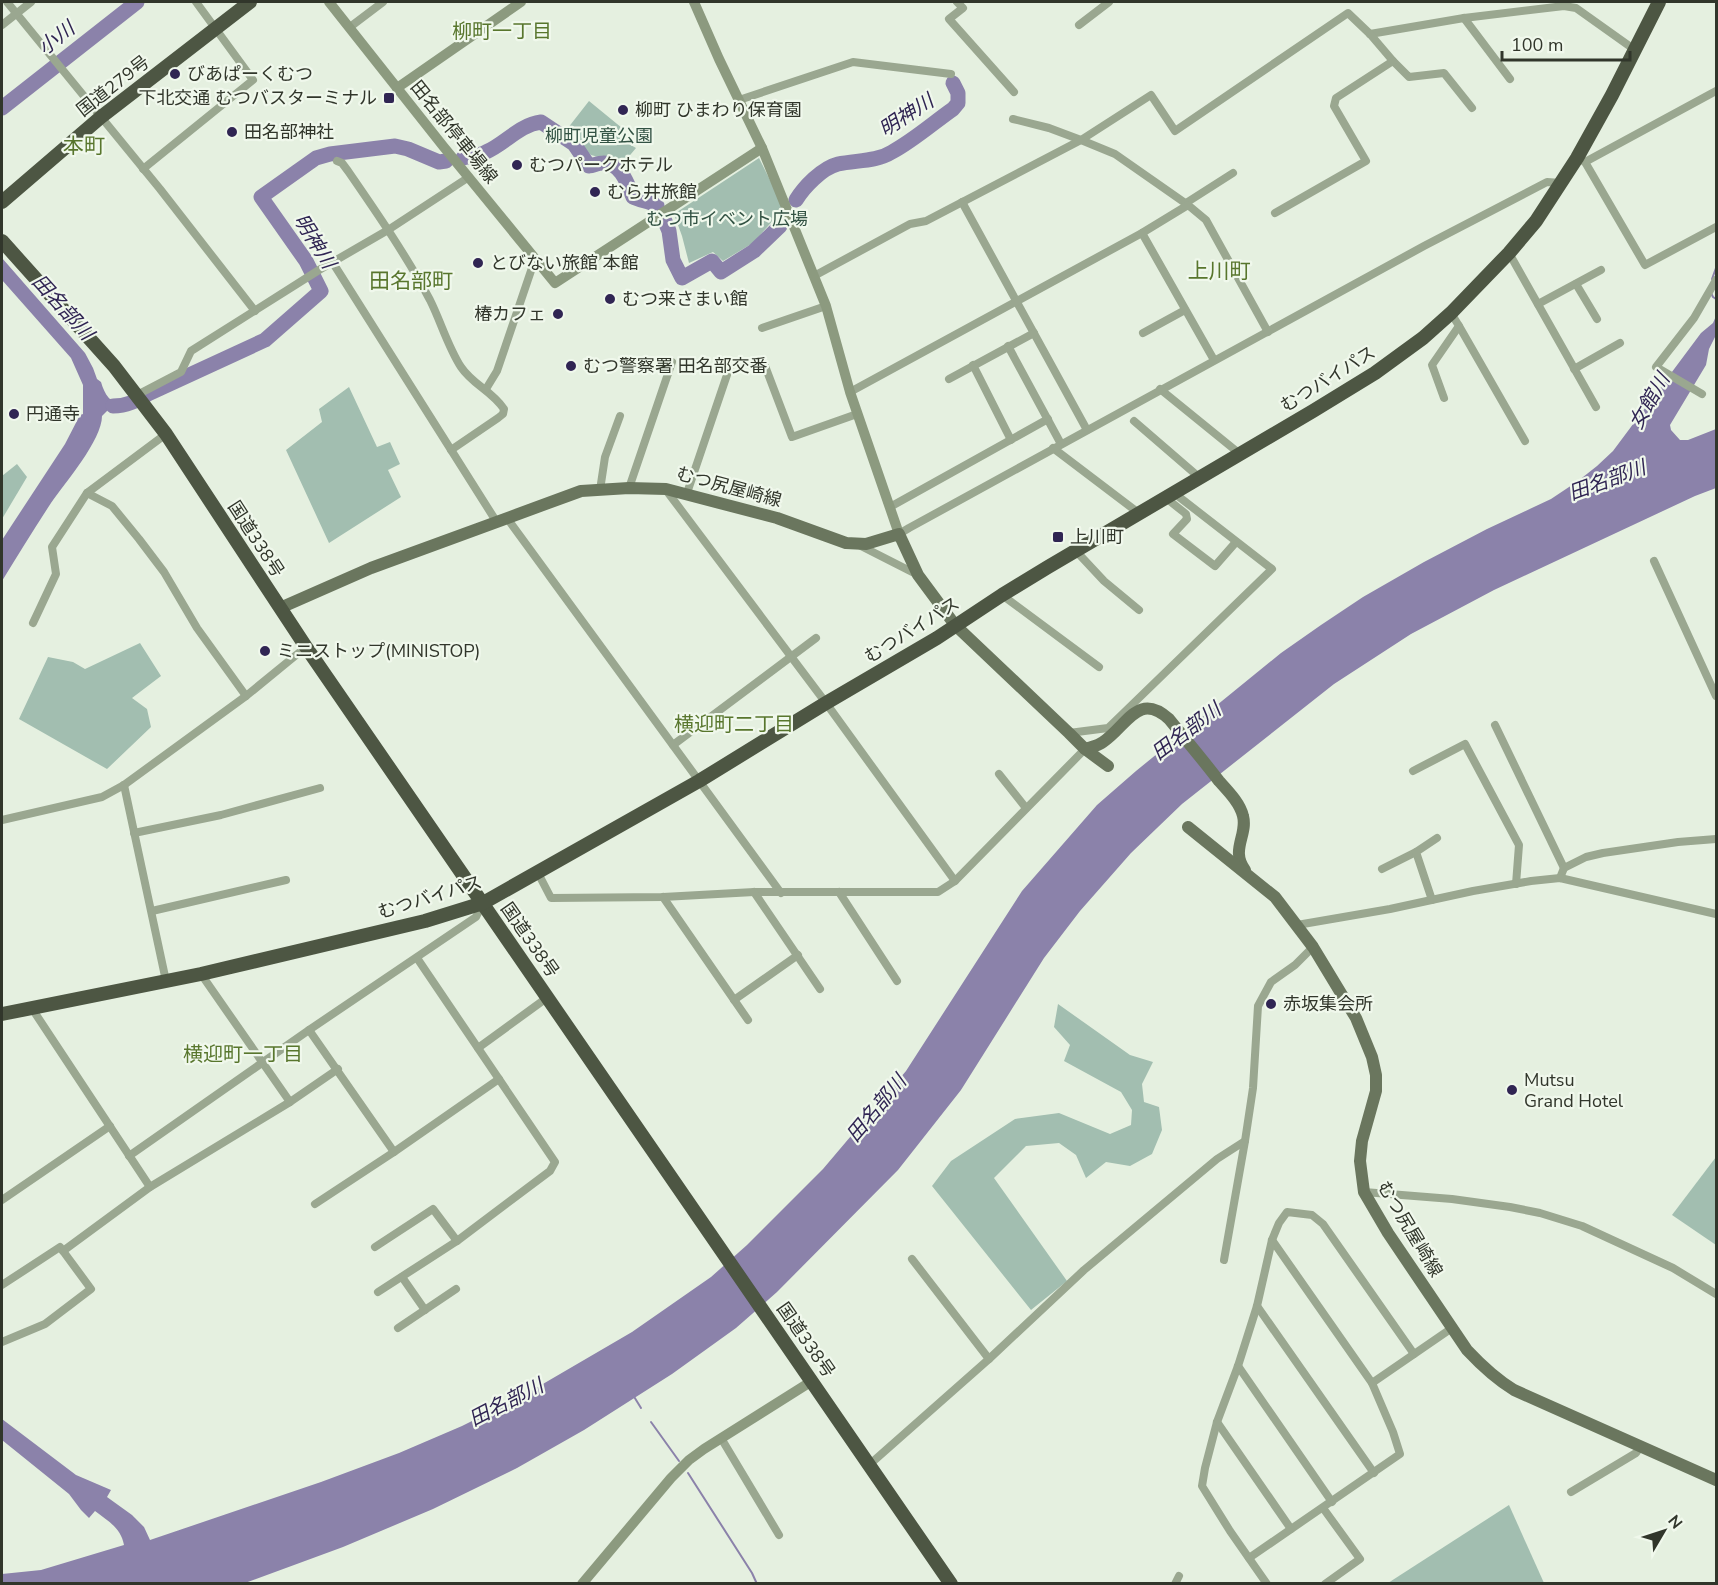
<svg xmlns="http://www.w3.org/2000/svg" width="1718" height="1585" font-family="'Nunito Sans','Noto Sans JP',sans-serif">
<style>
.green{fill:#a2beb0}
.water{fill:#8b82aa}
.lines{fill:none;stroke-linecap:round;stroke-linejoin:round}
.stream{stroke:#8b82aa;stroke-width:2}
.river{stroke:#8b82aa;stroke-width:15}
.street{stroke:#9aa790;stroke-width:8}
.secondary{stroke:#8c9a7f;stroke-width:10}
.primary{stroke:#6a765e;stroke-width:12}
.highway{stroke:#4d5643;stroke-width:14}
.poi-dot{fill:#302553;stroke:#f0f8ec;stroke-width:2}
.labels{text-anchor:middle;stroke-width:4.5;stroke-linejoin:round;paint-order:stroke}
.poi-label{font-size:18px;fill:#31362b;stroke:#f0f8ec;text-anchor:start}
.street-label{font-size:18px;fill:#31362b;stroke:#f0f8ec}
.park-label{font-size:18px;fill:#325243;stroke:#f0f8ec}
.neighbourhood-label{font-size:20px;fill:#58762d;stroke:#f0f8ec}
.water-label{font-size:20px;font-style:italic;fill:#302553;stroke:#f0f8ec}
.quarter-label{font-size:21px;fill:#58762d;stroke:#f0f8ec}
</style>
<rect width="100%" height="100%" fill="#e5f0e0"/>
<!-- green -->
<g class="green">
<polygon points="589,101 622,128 620,139 636,148 620,167 606,159 591,155 564,133"/>
<polygon points="759,158 784,208 753,243 723,261 713,252 689,263 682,236 674,214"/>
<polygon points="349,387 377,447 390,442 400,464 388,470 401,497 329,543 286,450 322,422 319,409"/>
<polygon points="17,464 27,477 2,519 2,476"/>
<polygon points="140,643 161,676 132,698 147,709 151,727 107,769 19,719 48,657 73,662 85,669"/>
<polygon points="1058,1004 1130,1055 1153,1062 1142,1084 1144,1102 1159,1107 1162,1130 1152,1154 1130,1166 1106,1162 1086,1178 1076,1155 1059,1143 1026,1146 994,1178 1067,1281 1031,1310 932,1186 951,1161 1015,1119 1059,1113 1110,1134 1131,1125 1132,1110 1121,1092 1064,1061 1070,1045 1054,1027"/>
<polygon points="1716,1157 1716,1245 1672,1215"/>
<polygon points="1509,1505 1544,1583 1388,1583"/>
</g>
<!-- water -->
<g class="water">
<path d="M2,258L85,353L93,368L97,379L101,382C106,399 114,408 132,401L134,405L117,411L110,408L102,416C102,440 65,483 51,503C34,529 18,555 2,581V540L65,444L80,415L83,414V385L71,358L2,280Z"/>
<path d="M1716,316V335L1709,349L1706,365L1670,425L1671,430L1680,440H1688L1716,429V488L1695,496L1494,590L1411,634L1334,684L1182,804L1131,853L1080,911L1044,958L961,1090L898,1170L777,1292L736,1328L672,1374L584,1430L517,1468L433,1509L343,1547L245,1583H2V1574L41,1570L124,1545C121,1528 108,1521 95,1511L89,1518L81,1510L69,1494L2,1440V1419L76,1475L111,1490L107,1497L132,1515L144,1527L150,1540L321,1482L399,1453L462,1426L524,1395L632,1332L711,1277L747,1245L823,1169L906,1071L1022,891L1097,805L1136,771L1281,653L1321,625L1363,597L1424,562L1487,529L1551,499L1578,481L1597,466L1613,451L1701,333L1713,323Z"/>
</g>
<g class="lines">
<!-- stream -->
<g class="stream">
<polyline points="1716,2 1716,3"/>
<polyline points="1712,279 1716,268"/>
<polyline points="1711,293 1713,297 1716,299"/>
<polyline points="633,1395 641,1408"/>
<polyline points="651,1422 679,1461"/>
<polyline points="688,1473 752,1573 757,1584"/>
</g>
<!-- river -->
<g class="river">
<polyline points="2,108 137,2"/>
<path d="M463,158C470,156 479,156 486,152C505,144 519,125 541,122L574,144L589,166C594,165 599,163 603,163C621,162 628,185 633,197C641,201 651,201 657,206"/>
<path d="M796,200C804,187 822,168 838,164C856,160 876,162 892,152C914,140 933,123 953,109L958,103V93L953,83"/>
<polyline points="664,219 669,231 673,260 682,278 712,261 721,272 754,251 780,226"/>
<path d="M113,406C127,406 136,401 148,394L265,340L321,291L306,261L261,197L316,158L330,154L395,146L408,149L439,162L446,161"/>
</g>
<!-- street -->
<g class="street">
<polyline points="7,2 160,189 255,311"/>
<polyline points="957,2 963,8 949,19 1014,92"/>
<polyline points="1464,18 1510,79"/>
<polyline points="2,25 31,2"/>
<polyline points="1079,25 1109,2"/>
<polyline points="350,27 383,2"/>
<polyline points="1370,34 1464,18 1564,6 1576,8 1635,50"/>
<polyline points="1393,61 1409,77 1444,73 1472,108"/>
<polyline points="739,100 853,62 951,74"/>
<polyline points="1013,119 1049,128 1081,140 1115,154 1188,205"/>
<polyline points="1581,160 1585,162 1716,91"/>
<path d="M337,161L342,163L348,171C377,213 406,255 430,300C441,322 448,347 461,367C473,385 491,390 504,409L503,414L498,418L451,450"/>
<polyline points="1585,162 1645,265 1716,227"/>
<polyline points="143,169 253,80 196,2"/>
<polyline points="962,202 1087,430"/>
<polyline points="1186,203 1233,173"/>
<polyline points="1142,233 1214,360"/>
<polyline points="1509,253 1596,407"/>
<polyline points="333,263 496,521"/>
<polyline points="814,276 910,224 926,221 1081,140 1151,95 1175,131 1348,13 1370,34 1393,61 1336,98 1334,106 1366,161 1275,213"/>
<polyline points="1576,284 1597,319"/>
<polyline points="1538,304 1601,270"/>
<polyline points="1459,326 1525,441"/>
<polyline points="762,328 826,306"/>
<polyline points="1143,333 1185,310"/>
<polyline points="1008,346 1061,444"/>
<polyline points="973,365 1011,440"/>
<polyline points="765,366 792,437 857,414"/>
<polyline points="1574,369 1620,343"/>
<polyline points="949,379 1034,333"/>
<polyline points="486,389 497,371 535,259"/>
<polyline points="1160,389 1240,454"/>
<polyline points="850,392 1142,233 1188,205 1206,220 1268,332"/>
<polyline points="1702,394 1656,367 1694,318 1716,280"/>
<polyline points="137,395 181,372 191,351 319,270 388,230 469,177"/>
<polyline points="1444,398 1432,365 1459,326 1451,313"/>
<polyline points="1134,421 1200,478"/>
<polyline points="1053,448 1140,514"/>
<polyline points="629,488 672,362"/>
<polyline points="600,490 605,457 620,416"/>
<polyline points="666,490 826,703 955,881"/>
<polyline points="87,493 112,506 139,539 164,572 197,628 246,696"/>
<polyline points="687,493 730,366"/>
<polyline points="1166,498 1186,514 1187,519 1173,534 1215,566 1236,542"/>
<polyline points="890,507 1048,419"/>
<polyline points="507,518 781,893"/>
<polyline points="899,534 909,528 1424,246 1547,182 1561,183"/>
<polyline points="859,545 918,575"/>
<polyline points="1076,551 1104,581 1139,610"/>
<polyline points="1654,561 1716,696"/>
<polyline points="1002,595 1099,667"/>
<polyline points="33,623 56,574 52,547 87,493 166,434"/>
<polyline points="1495,725 1564,868"/>
<polyline points="1069,733 1108,728 1272,569 1174,493"/>
<polyline points="673,745 816,638"/>
<polyline points="1413,771 1465,744 1519,845 1516,884"/>
<polyline points="999,774 1026,808"/>
<polyline points="124,785 166,981"/>
<polyline points="2,820 102,797 124,785 246,696 306,647"/>
<polyline points="134,833 221,815 320,788"/>
<polyline points="1382,869 1416,852"/>
<polyline points="538,873 551,898 663,897 754,892 938,892 955,881 1085,749"/>
<polyline points="1560,878 1564,868 1586,857 1603,853 1678,842 1716,839"/>
<polyline points="754,892 820,989"/>
<polyline points="839,892 897,981"/>
<polyline points="663,897 748,1020"/>
<polyline points="1432,900 1416,852 1437,838"/>
<polyline points="152,911 286,880"/>
<polyline points="1297,925 1390,909 1473,891 1531,881 1560,878 1716,914"/>
<polyline points="201,974 290,1102"/>
<polyline points="734,1000 798,955"/>
<polyline points="31,1007 150,1187"/>
<polyline points="309,1030 394,1152 499,1079"/>
<polyline points="478,1048 548,997"/>
<polyline points="129,1156 309,1030 476,917 483,903"/>
<polyline points="1364,1192 1452,1199 1510,1207 1540,1213 1582,1226 1673,1268 1716,1294"/>
<polyline points="2,1200 110,1126"/>
<polyline points="315,1204 394,1152"/>
<polyline points="1272,1240 1372,1383"/>
<polyline points="375,1247 433,1209 457,1241"/>
<polyline points="912,1259 989,1359"/>
<polyline points="1224,1260 1245,1141"/>
<polyline points="402,1277 425,1310"/>
<polyline points="2,1285 60,1247 63,1251 150,1187 290,1102 338,1069"/>
<polyline points="378,1292 457,1241 550,1171 555,1162 417,958"/>
<polyline points="1257,1306 1374,1473"/>
<polyline points="398,1328 456,1289"/>
<polyline points="2,1342 45,1324 91,1289 63,1251"/>
<polyline points="1238,1366 1332,1502"/>
<polyline points="1217,1422 1291,1529"/>
<polyline points="721,1438 779,1535"/>
<polyline points="869,1465 989,1359 1084,1270 1217,1159 1245,1141 1253,1088 1258,1006 1271,982 1295,965 1313,947"/>
<polyline points="1571,1492 1636,1453 1641,1446"/>
<polyline points="1323,1508 1360,1559 1325,1584"/>
<polyline points="1249,1558 1400,1454 1393,1432 1372,1383 1452,1328"/>
<polyline points="1175,1584 1179,1576"/>
<polyline points="1267,1584 1230,1531 1202,1486 1205,1468 1217,1422 1238,1366 1257,1306 1272,1240 1279,1223 1287,1212 1312,1215 1323,1224 1414,1354"/>
</g>
<!-- secondary -->
<g class="secondary">
<polyline points="329,2 443,146 555,283 762,148"/>
<polyline points="694,2 719,59 762,148 826,306 850,392 899,534"/>
<polyline points="397,88 521,2"/>
<polyline points="582,1584 671,1478 689,1460 704,1449 812,1381"/>
</g>
<!-- primary -->
<g class="primary">
<polyline points="280,608 371,568 581,491 629,488 666,489 777,518 846,543 866,544 899,534 918,575 955,625 1069,733 1085,749 1108,766"/>
<path d="M1085,749C1091,747 1098,746 1103,742C1127,726 1138,691 1169,719C1186,740 1203,760 1219,781C1228,791 1240,803 1243,816C1248,835 1230,850 1245,870"/>
<path d="M1188,827L1275,897L1313,947L1356,1018L1372,1057L1376,1075V1091L1362,1141L1360,1161L1364,1192L1388,1233L1467,1350C1482,1366 1496,1379 1514,1390L1716,1480"/>
</g>
<!-- highway -->
<g class="highway">
<polyline points="2,202 101,117 250,2"/>
<polyline points="2,241 114,366 166,434 306,647 951,1584"/>
<polyline points="2,1014 201,974 425,921 483,903 699,781 826,703 937,638 1002,595 1048,567 1313,411 1375,373 1423,338 1451,313 1509,253 1536,221 1577,158 1612,95 1659,2"/>
</g>
</g>
<!-- markers -->
<g class="poi-dot">
<circle cx="175" cy="74" r="6"/>
<rect x="383" y="92" width="12" height="12" rx="3"/>
<circle cx="623" cy="110" r="6"/>
<circle cx="232" cy="132" r="6"/>
<circle cx="517" cy="165" r="6"/>
<circle cx="595" cy="192" r="6"/>
<circle cx="478" cy="263" r="6"/>
<circle cx="610" cy="299" r="6"/>
<circle cx="558" cy="314" r="6"/>
<circle cx="571" cy="366" r="6"/>
<circle cx="14" cy="414" r="6"/>
<rect x="1052" y="531" width="12" height="12" rx="3"/>
<circle cx="265" cy="651" r="6"/>
<circle cx="1271" cy="1004" r="6"/>
<circle cx="1512" cy="1090" r="6"/>
</g>
<g class="labels">
<!-- poi labels -->
<g class="poi-label">
<text x="187" y="80">びあぱーくむつ</text>
<text x="377" y="104" text-anchor="end">下北交通 むつバスターミナル</text>
<text x="635" y="116">柳町 ひまわり保育園</text>
<text x="244" y="138">田名部神社</text>
<text x="529" y="171">むつパークホテル</text>
<text x="607" y="198">むら井旅館</text>
<text x="490" y="269">とびない旅館 本館</text>
<text x="622" y="305">むつ来さまい館</text>
<text x="546" y="320" text-anchor="end">椿カフェ</text>
<text x="583" y="372">むつ警察署 田名部交番</text>
<text x="26" y="420">円通寺</text>
<text x="1070" y="543">上川町</text>
<text x="277" y="657">ミニストップ(MINISTOP)</text>
<text x="1283" y="1010">赤坂集会所</text>
<text x="1524" y="1086">Mutsu<tspan x="1524" dy="21">Grand Hotel</tspan></text>
</g>
<!-- street labels -->
<g class="street-label">
<text transform="translate(113 86) rotate(-38)" y="6">国道279号</text>
<text transform="translate(454 132) rotate(51)" y="6">田名部停車場線</text>
<text transform="translate(1328 379) rotate(-32)" y="6">むつバイパス</text>
<text transform="translate(729 487) rotate(15)" y="6">むつ尻屋崎線</text>
<text transform="translate(256 539) rotate(57)" y="6">国道338号</text>
<text transform="translate(912 630) rotate(-32)" y="6">むつバイパス</text>
<text transform="translate(430 897) rotate(-17)" y="6">むつバイパス</text>
<text transform="translate(530 940) rotate(55)" y="6">国道338号</text>
<text transform="translate(1410 1229) rotate(59)" y="6">むつ尻屋崎線</text>
<text transform="translate(806 1340) rotate(55)" y="6">国道338号</text>
</g>
<!-- park labels -->
<g class="park-label">
<text x="599" y="142">柳町児童公園</text>
<text x="727" y="225">むつ市イベント広場</text>
</g>
<!-- neighbourhood labels -->
<g class="neighbourhood-label">
<text x="502" y="38">柳町一丁目</text>
<text x="734" y="731">横迎町二丁目</text>
<text x="243" y="1061">横迎町一丁目</text>
</g>
<!-- water labels -->
<g class="water-label">
<text transform="translate(56 38) rotate(-38)" y="7">小川</text>
<text transform="translate(906 115) rotate(-33)" y="7">明神川</text>
<text transform="translate(315 241) rotate(58)" y="7">明神川</text>
<text transform="translate(63 307) rotate(48)" y="7">田名部川</text>
<text transform="translate(1649 401) rotate(-60)" y="7">女館川</text>
<text transform="translate(1607 480) rotate(-20)" y="7">田名部川</text>
<text transform="translate(1186 731) rotate(-37)" y="7">田名部川</text>
<text transform="translate(876 1108) rotate(-50)" y="7">田名部川</text>
<text transform="translate(506 1402) rotate(-27)" y="7">田名部川</text>
</g>
<!-- quarter labels -->
<g class="quarter-label">
<text x="84" y="153">本町</text>
<text x="1219" y="278">上川町</text>
<text x="411" y="288">田名部町</text>
</g>
</g>
<!-- border -->
<rect width="1718" height="1585" fill="none" stroke="#31362b" stroke-width="6"/>
<!-- north arrow -->
<g transform="translate(1664 1531) rotate(51)" stroke="#f0f8ec" stroke-width="4.5" paint-order="stroke">
<path d="M0-4.5L10 22L0 15L-10 22Z" fill="#31362b"/>
<text y="-9" font-size="16" font-weight="bold" text-anchor="middle" fill="#31362b">N</text>
</g>
<!-- scale -->
<path d="M1502 51v9h128v-9" fill="none" stroke="#31362b" stroke-width="3"/>
<text x="1511" y="51" font-size="18" fill="#31362b" stroke="#f0f8ec" stroke-width="4.5" paint-order="stroke">100 m</text>
</svg>
